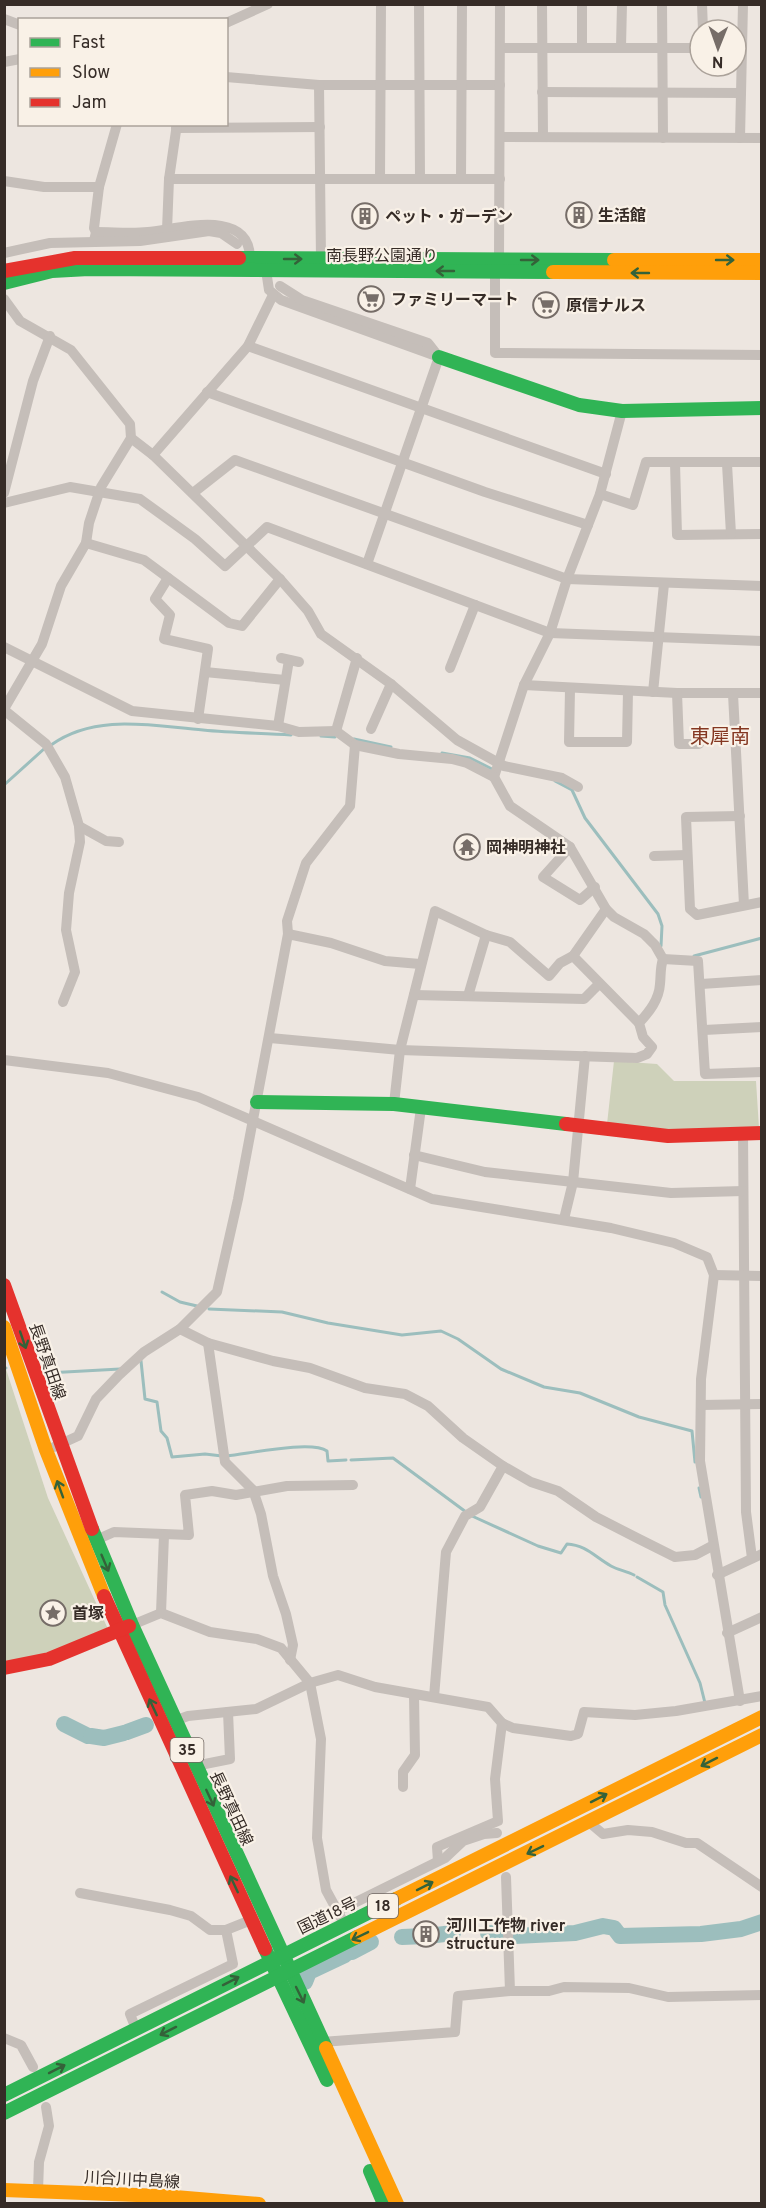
<svg xmlns="http://www.w3.org/2000/svg" width="766" height="2208" font-family="Overpass,'Noto Sans JP',sans-serif">
<style>
.green{fill:#ced1ba}
.lines{fill:none;stroke-linecap:round;stroke-linejoin:round}
.stream{stroke:#9cbebd;stroke-width:3}
.river{stroke:#9cbebd;stroke-width:16}
.street{stroke:#c5beb9;stroke-width:10}
.fast{stroke:#30b455;stroke-width:14}
.slow{stroke:#ff9f0a;stroke-width:14}
.jam{stroke:#e5322d;stroke-width:14}
.oneway{stroke:#346239}
.labels{text-anchor:middle;stroke-width:4.5;stroke-linejoin:round;paint-order:stroke}
.shield{fill:#f9f1e7;stroke:#706761;stroke-width:1.5}
.shield-label{font-size:15px;font-weight:bold;fill:#362c27}
.poi-label{font-size:16px;font-weight:bold;fill:#362c27;stroke:#f9f1e7;text-anchor:start}
.street-label{font-size:16px;fill:#362c27;stroke:#f9f1e7}
.quarter-label{font-size:20px;fill:#843721;stroke:#f9f1e7}
</style>
<rect width="100%" height="100%" fill="#ede6e0"/>
<!-- green -->
<g class="green">
<polygon points="614,1061 657,1064 674,1081 756,1081 759,1128 661,1131 607,1124"/>
<polygon points="4,1363 48,1498 108,1629 41,1657 4,1661"/>
</g>
<g class="lines">
<!-- stream -->
<g class="stream">
<polyline points="321,736 335,737"/>
<polyline points="354,739 391,747"/>
<path d="M51,745C96,713 152,726 203,730C232,733 262,733 291,735"/>
<polyline points="442,753 470,758 492,769"/>
<polyline points="555,781 572,790 585,818 658,914 662,926 661,946"/>
<polyline points="4,785 45,748"/>
<polyline points="694,956 762,938"/>
<polyline points="162,1292 180,1302 197,1306"/>
<polyline points="209,1309 282,1312 328,1323 402,1335 441,1331 458,1339 501,1369 544,1387 580,1393 639,1417 692,1431 695,1462"/>
<polyline points="141,1361 145,1399 157,1402 161,1431 167,1438 172,1457 205,1454 222,1456"/>
<polyline points="4,1369 6,1368"/>
<polyline points="47,1373 120,1369"/>
<path d="M227,1456C248,1454 311,1440 327,1451L328,1461L346,1460"/>
<polyline points="351,1460 393,1458 466,1512"/>
<polyline points="699,1488 701,1497"/>
<path d="M472,1516L538,1546L561,1553L567,1544C586,1545 595,1557 611,1566C618,1570 626,1571 634,1575"/>
<polyline points="637,1577 663,1592 665,1605 700,1683 705,1703"/>
</g>
<!-- river -->
<g class="river">
<polyline points="64,1724 88,1736"/>
<polyline points="127,1732 146,1725"/>
<polyline points="91,1736 104,1738 124,1733"/>
<polyline points="488,1933 506,1934"/>
<polyline points="428,1936 453,1933"/>
<polyline points="515,1936 575,1933 603,1926 614,1928 620,1936 701,1934 741,1929 762,1922"/>
<polyline points="402,1937 426,1936"/>
<polyline points="352,1952 371,1942"/>
<polyline points="305,1982 309,1972 345,1955"/>
</g>
<!-- street -->
<g class="street">
<polyline points="419,4 420,179"/>
<polyline points="542,4 543,137"/>
<polyline points="582,4 582,47"/>
<polyline points="662,4 663,138"/>
<polyline points="702,4 703,30"/>
<polyline points="4,19 20,25"/>
<polyline points="226,23 268,4"/>
<polyline points="621,47 622,4"/>
<polyline points="500,48 700,48"/>
<polyline points="4,62 20,59"/>
<polyline points="226,77 319,85 500,85"/>
<polyline points="319,85 321,259"/>
<polyline points="542,92 741,93"/>
<polyline points="176,128 320,127"/>
<polyline points="500,137 762,138"/>
<polyline points="740,138 743,4"/>
<polyline points="380,178 381,4"/>
<polyline points="169,179 500,179"/>
<polyline points="461,179 462,4"/>
<polyline points="4,181 44,187 99,187"/>
<polyline points="167,230 169,179 177,124"/>
<polyline points="96,232 94,228 99,187 117,124"/>
<path d="M94,241L96,232C114,232 131,234 148,232C179,229 250,207 250,259"/>
<polyline points="4,253 50,243 140,241 209,231 221,233 237,244"/>
<polyline points="499,259 500,4"/>
<polyline points="266,270 269,290 281,300 439,357"/>
<polyline points="495,271 495,353 762,355"/>
<polyline points="280,286 302,300 428,343 439,357 367,564"/>
<polyline points="4,299 20,321 71,350 130,424 131,438 153,455 280,579 308,611 321,634 391,684 457,740 504,766 562,778 578,787"/>
<polyline points="248,346 606,474"/>
<polyline points="207,392 485,492 588,525"/>
<polyline points="153,455 248,346 273,295"/>
<polyline points="675,463 677,535 762,534"/>
<polyline points="727,464 731,534"/>
<polyline points="4,493 33,381 50,336"/>
<polyline points="193,493 235,460 567,579 762,586"/>
<polyline points="600,494 633,505 646,462 762,462"/>
<polyline points="4,503 70,487 140,499 195,539 225,566 267,527 550,633 762,641"/>
<polyline points="86,543 144,560 229,623 242,626 280,579"/>
<polyline points="168,578 155,599 170,615 164,639 208,649 198,719"/>
<polyline points="4,647 132,711 278,726 299,732 336,731 355,745 399,754 452,759 467,763 494,777 524,685 550,633 567,579 600,494 622,411"/>
<polyline points="281,658 299,662"/>
<polyline points="450,668 475,605"/>
<polyline points="205,672 285,680"/>
<polyline points="524,685 677,693 762,693"/>
<polyline points="570,689 569,742 627,742 628,691"/>
<polyline points="653,692 664,584"/>
<polyline points="677,693 679,744 699,744"/>
<polyline points="733,694 744,905"/>
<polyline points="4,709 42,644 61,586 86,543 89,523 101,487 131,438"/>
<polyline points="4,710 46,744 65,777 79,826 80,842 69,893 66,930 75,972 63,1002"/>
<polyline points="278,726 289,660"/>
<polyline points="371,729 391,684"/>
<polyline points="336,731 357,658"/>
<polyline points="740,816 686,817 690,909 697,915 762,902"/>
<polyline points="79,826 106,841 119,842"/>
<polyline points="570,847 543,877 580,900 595,887"/>
<polyline points="654,856 687,855"/>
<polyline points="288,934 287,921 306,863 350,806 355,745"/>
<polyline points="486,935 510,942 549,976 560,963 573,956 639,1023"/>
<polyline points="573,956 606,909"/>
<polyline points="663,959 698,961 705,1074 762,1072"/>
<polyline points="701,984 762,980"/>
<polyline points="414,995 584,999 598,985"/>
<polyline points="704,1030 762,1027"/>
<path d="M270,1038L400,1050L637,1058L647,1054L652,1047L643,1037L639,1023C649,1012 659,1000 660,984C661,975 660,968 663,959L655,945L644,934L614,917L606,909L570,847L510,806L494,777"/>
<polyline points="4,1060 108,1073 198,1097 432,1199 611,1228 674,1243 707,1257 714,1275 701,1379 700,1461 740,1701"/>
<polyline points="394,1104 400,1050 435,911 486,935 468,996"/>
<polyline points="743,1133 746,1512 752,1558"/>
<polyline points="414,1155 485,1172 671,1193 743,1191"/>
<polyline points="410,1189 421,1108"/>
<polyline points="564,1219 573,1182 585,1056"/>
<polyline points="714,1275 762,1276"/>
<polyline points="180,1329 208,1343 273,1361 310,1368 365,1388 405,1394 428,1406 463,1438 503,1466 531,1482 558,1491 596,1517 639,1539 675,1557 695,1555 712,1546"/>
<polyline points="208,1343 225,1462 253,1490 261,1514 273,1576 286,1614 293,1645 290,1660"/>
<polyline points="701,1405 762,1404"/>
<polyline points="54,1447 78,1436 96,1399 119,1375 144,1352 180,1329 217,1292 238,1199 288,934 331,943 385,961 420,964"/>
<polyline points="96,1540 114,1532 189,1535 185,1495 212,1491 236,1495 287,1486 353,1485"/>
<polyline points="717,1575 762,1554"/>
<polyline points="161,1613 164,1535"/>
<polyline points="132,1625 161,1613 210,1632 257,1639 281,1648 310,1683 321,1739 317,1838 326,1890 345,1925"/>
<polyline points="727,1633 762,1617"/>
<polyline points="434,1697 446,1552 465,1516 480,1507 503,1466"/>
<polyline points="174,1721 188,1716 256,1709 310,1683 338,1675 375,1687 488,1707 502,1723 513,1728 571,1736 578,1734 584,1712 635,1715 676,1711 762,1696"/>
<polyline points="195,1766 230,1759 228,1712"/>
<polyline points="403,1787 403,1772 415,1755 414,1695"/>
<polyline points="590,1823 603,1834 628,1830 652,1832 686,1843 697,1843 762,1887"/>
<polyline points="438,1861 437,1847 498,1821 495,1779 502,1723"/>
<polyline points="506,1877 510,1991"/>
<polyline points="80,1893 170,1910 191,1916 210,1930 226,1930"/>
<polyline points="338,1911 445,1858 463,1841 484,1834 497,1833"/>
<polyline points="136,2029 130,2014 233,1964 226,1930 251,1920"/>
<polyline points="4,2038 21,2045 33,2067"/>
<polyline points="322,2042 455,2032 458,1996 510,1991 549,1991 564,1987 629,1988 668,1997 762,1995"/>
<polyline points="38,2191 39,2162 49,2126 46,2107"/>
</g>
<!-- fast -->
<g class="fast">
<polyline points="239,258 614,260"/>
<polyline points="4,283 52,271 89,269 553,272"/>
<polyline points="439,357 579,405 622,411 762,408"/>
<polyline points="257,1102 394,1104 566,1124"/>
<polyline points="92,1529 132,1625 326,2048"/>
<polyline points="265,1949 327,2080"/>
<polyline points="4,2095 396,1899"/>
<polyline points="4,2113 357,1937"/>
<polyline points="370,2171 384,2204"/>
</g>
<!-- slow -->
<g class="slow">
<polyline points="614,260 762,260"/>
<polyline points="553,272 762,273"/>
<polyline points="4,1327 46,1450 104,1596"/>
<polyline points="396,1899 762,1717"/>
<polyline points="357,1937 762,1735"/>
<polyline points="326,2048 397,2204"/>
<polyline points="4,2190 163,2196 259,2204"/>
</g>
<!-- jam -->
<g class="jam">
<polyline points="4,271 75,258 239,258"/>
<polyline points="566,1124 668,1136 762,1133"/>
<polyline points="4,1285 92,1529"/>
<polyline points="104,1596 265,1949"/>
<polyline points="4,1668 49,1659 129,1626"/>
</g>
</g>
<!-- one-way arrows -->
<defs><path id="oneway-shaft" d="M-6 0H5M1.5-3L5.5 0L1.5 3" fill="none" stroke-width="1.6" stroke-linecap="round" stroke-linejoin="round" transform="scale(1.5)"/></defs>
<g class="oneway">
<use href="#oneway-shaft" transform="translate(293 259)"/>
<use href="#oneway-shaft" transform="translate(530 260)"/>
<use href="#oneway-shaft" transform="translate(725 260)"/>
<use href="#oneway-shaft" transform="translate(445 271) rotate(180)"/>
<use href="#oneway-shaft" transform="translate(640 273) rotate(-180)"/>
<use href="#oneway-shaft" transform="translate(23 1340) rotate(71)"/>
<use href="#oneway-shaft" transform="translate(60 1489) rotate(-110)"/>
<use href="#oneway-shaft" transform="translate(105 1563) rotate(67)"/>
<use href="#oneway-shaft" transform="translate(153 1707) rotate(-115)"/>
<use href="#oneway-shaft" transform="translate(709 1762) rotate(153)"/>
<use href="#oneway-shaft" transform="translate(210 1798) rotate(65)"/>
<use href="#oneway-shaft" transform="translate(599 1798) rotate(-27)"/>
<use href="#oneway-shaft" transform="translate(535 1850) rotate(154)"/>
<use href="#oneway-shaft" transform="translate(234 1884) rotate(-115)"/>
<use href="#oneway-shaft" transform="translate(425 1886) rotate(-27)"/>
<use href="#oneway-shaft" transform="translate(360 1936) rotate(154)"/>
<use href="#oneway-shaft" transform="translate(231 1981) rotate(-27)"/>
<use href="#oneway-shaft" transform="translate(300 1995) rotate(64)"/>
<use href="#oneway-shaft" transform="translate(168 2031) rotate(153)"/>
<use href="#oneway-shaft" transform="translate(57 2069) rotate(-27)"/>
</g>
<!-- icons -->
<defs>
<g id="building-ring" transform="scale(1.35)"><circle r="9.5" fill="#f9f1e7" stroke="#766d68" stroke-width="1.5"/><path d="M-4-6H4V6H1V3H-1V6H-4ZM-2.5-4.3h1.7v1.8h-1.7ZM.8-4.3h1.7v1.8H.8ZM-2.5-1h1.7V.8h-1.7ZM.8-1h1.7V.8H.8Z" fill="#766d68"/></g>
<g id="supermarket-ring" transform="scale(1.35)"><circle r="9.5" fill="#f9f1e7" stroke="#766d68" stroke-width="1.5"/><path d="M-6-5.5h2.5l.6 2H6L4.5 2H-2.5L-4.4-4H-6ZM-1.5 3.2a1.3 1.3 0 1 0 .1 0ZM3 3.2a1.3 1.3 0 1 0 .1 0Z" fill="#766d68"/></g>
<g id="temple-ring" transform="scale(1.35)"><circle r="9.5" fill="#f9f1e7" stroke="#766d68" stroke-width="1.5"/><path d="M0-6L5-2H3V0L6.5 2.5H4V6H1.5V3h-3V6H-4V2.5H-6.5L-3 0V-2H-5Z" fill="#766d68"/></g>
<g id="sight-ring" transform="scale(1.35)"><circle r="9.5" fill="#f9f1e7" stroke="#766d68" stroke-width="1.5"/><path d="M0-6L1.8-2.2L6-1.7L2.9 1.2L3.7 5.4L0 3.3L-3.7 5.4L-2.9 1.2L-6-1.7L-1.8-2.2Z" fill="#766d68"/></g>
</defs>
<g fill-rule="evenodd">
<use href="#building-ring" x="579" y="215"/>
<use href="#building-ring" x="365" y="216"/>
<use href="#supermarket-ring" x="371" y="299"/>
<use href="#supermarket-ring" x="546" y="305"/>
<use href="#temple-ring" x="467" y="847"/>
<use href="#sight-ring" x="53" y="1613"/>
<use href="#building-ring" x="426" y="1934"/>
</g>
<g class="labels">
<!-- shield labels -->
<g class="shield">
<rect x="170.5" y="1738" width="33" height="24" rx="4.5"/>
<rect x="368" y="1894" width="30" height="24" rx="4.5"/>
</g>
<g class="shield-label">
<text x="187" y="1755">35</text>
<text x="383" y="1911">18</text>
</g>
<!-- poi labels -->
<g class="poi-label">
<text x="598" y="221">生活館</text>
<text x="385" y="222">ペット・ガーデン</text>
<text x="391" y="305">ファミリーマート</text>
<text x="566" y="311">原信ナルス</text>
<text x="486" y="853">岡神明神社</text>
<text x="72" y="1619">首塚</text>
<text x="446" y="1931">河川工作物 river<tspan x="446" dy="18">structure</tspan></text>
</g>
<!-- street labels -->
<g class="street-label">
<text x="382" y="261">南長野公園通り</text>
<text transform="translate(48 1361) rotate(71)" y="6">長野真田線</text>
<text transform="translate(232 1808) rotate(65)" y="6">長野真田線</text>
<text transform="translate(327 1915) rotate(-26)" y="6">国道18号</text>
<text transform="translate(132 2179) rotate(3)" y="6">川合川中島線</text>
</g>
<!-- quarter labels -->
<g class="quarter-label">
<text x="720" y="743">東犀南</text>
</g>
</g>
<!-- border -->
<rect width="766" height="2208" fill="none" stroke="#362c27" stroke-width="12"/>
<!-- legend -->
<rect x="18" y="18" width="210" height="108" fill="#f9f1e7" stroke="#aba29a" stroke-width="1.5"/>
<rect x="30" y="38" width="30" height="9" fill="#30b455" stroke="#aba29a" stroke-width="1.5"/>
<text x="72" y="48" font-size="18" fill="#362c27">Fast</text>
<rect x="30" y="68" width="30" height="9" fill="#ff9f0a" stroke="#aba29a" stroke-width="1.5"/>
<text x="72" y="78" font-size="18" fill="#362c27">Slow</text>
<rect x="30" y="98" width="30" height="9" fill="#e5322d" stroke="#aba29a" stroke-width="1.5"/>
<text x="72" y="108" font-size="18" fill="#362c27">Jam</text>
<!-- north arrow -->
<g transform="translate(718 48) rotate(181)"><circle r="28" fill="#f9f1e7" stroke="#aba29a" stroke-width="1.5"/>
<path d="M0-4.5L10 22L0 15L-10 22Z" fill="#766d68"/>
<text y="-9" font-size="16" font-weight="bold" text-anchor="middle" fill="#362c27">N</text>
</g>
</svg>
